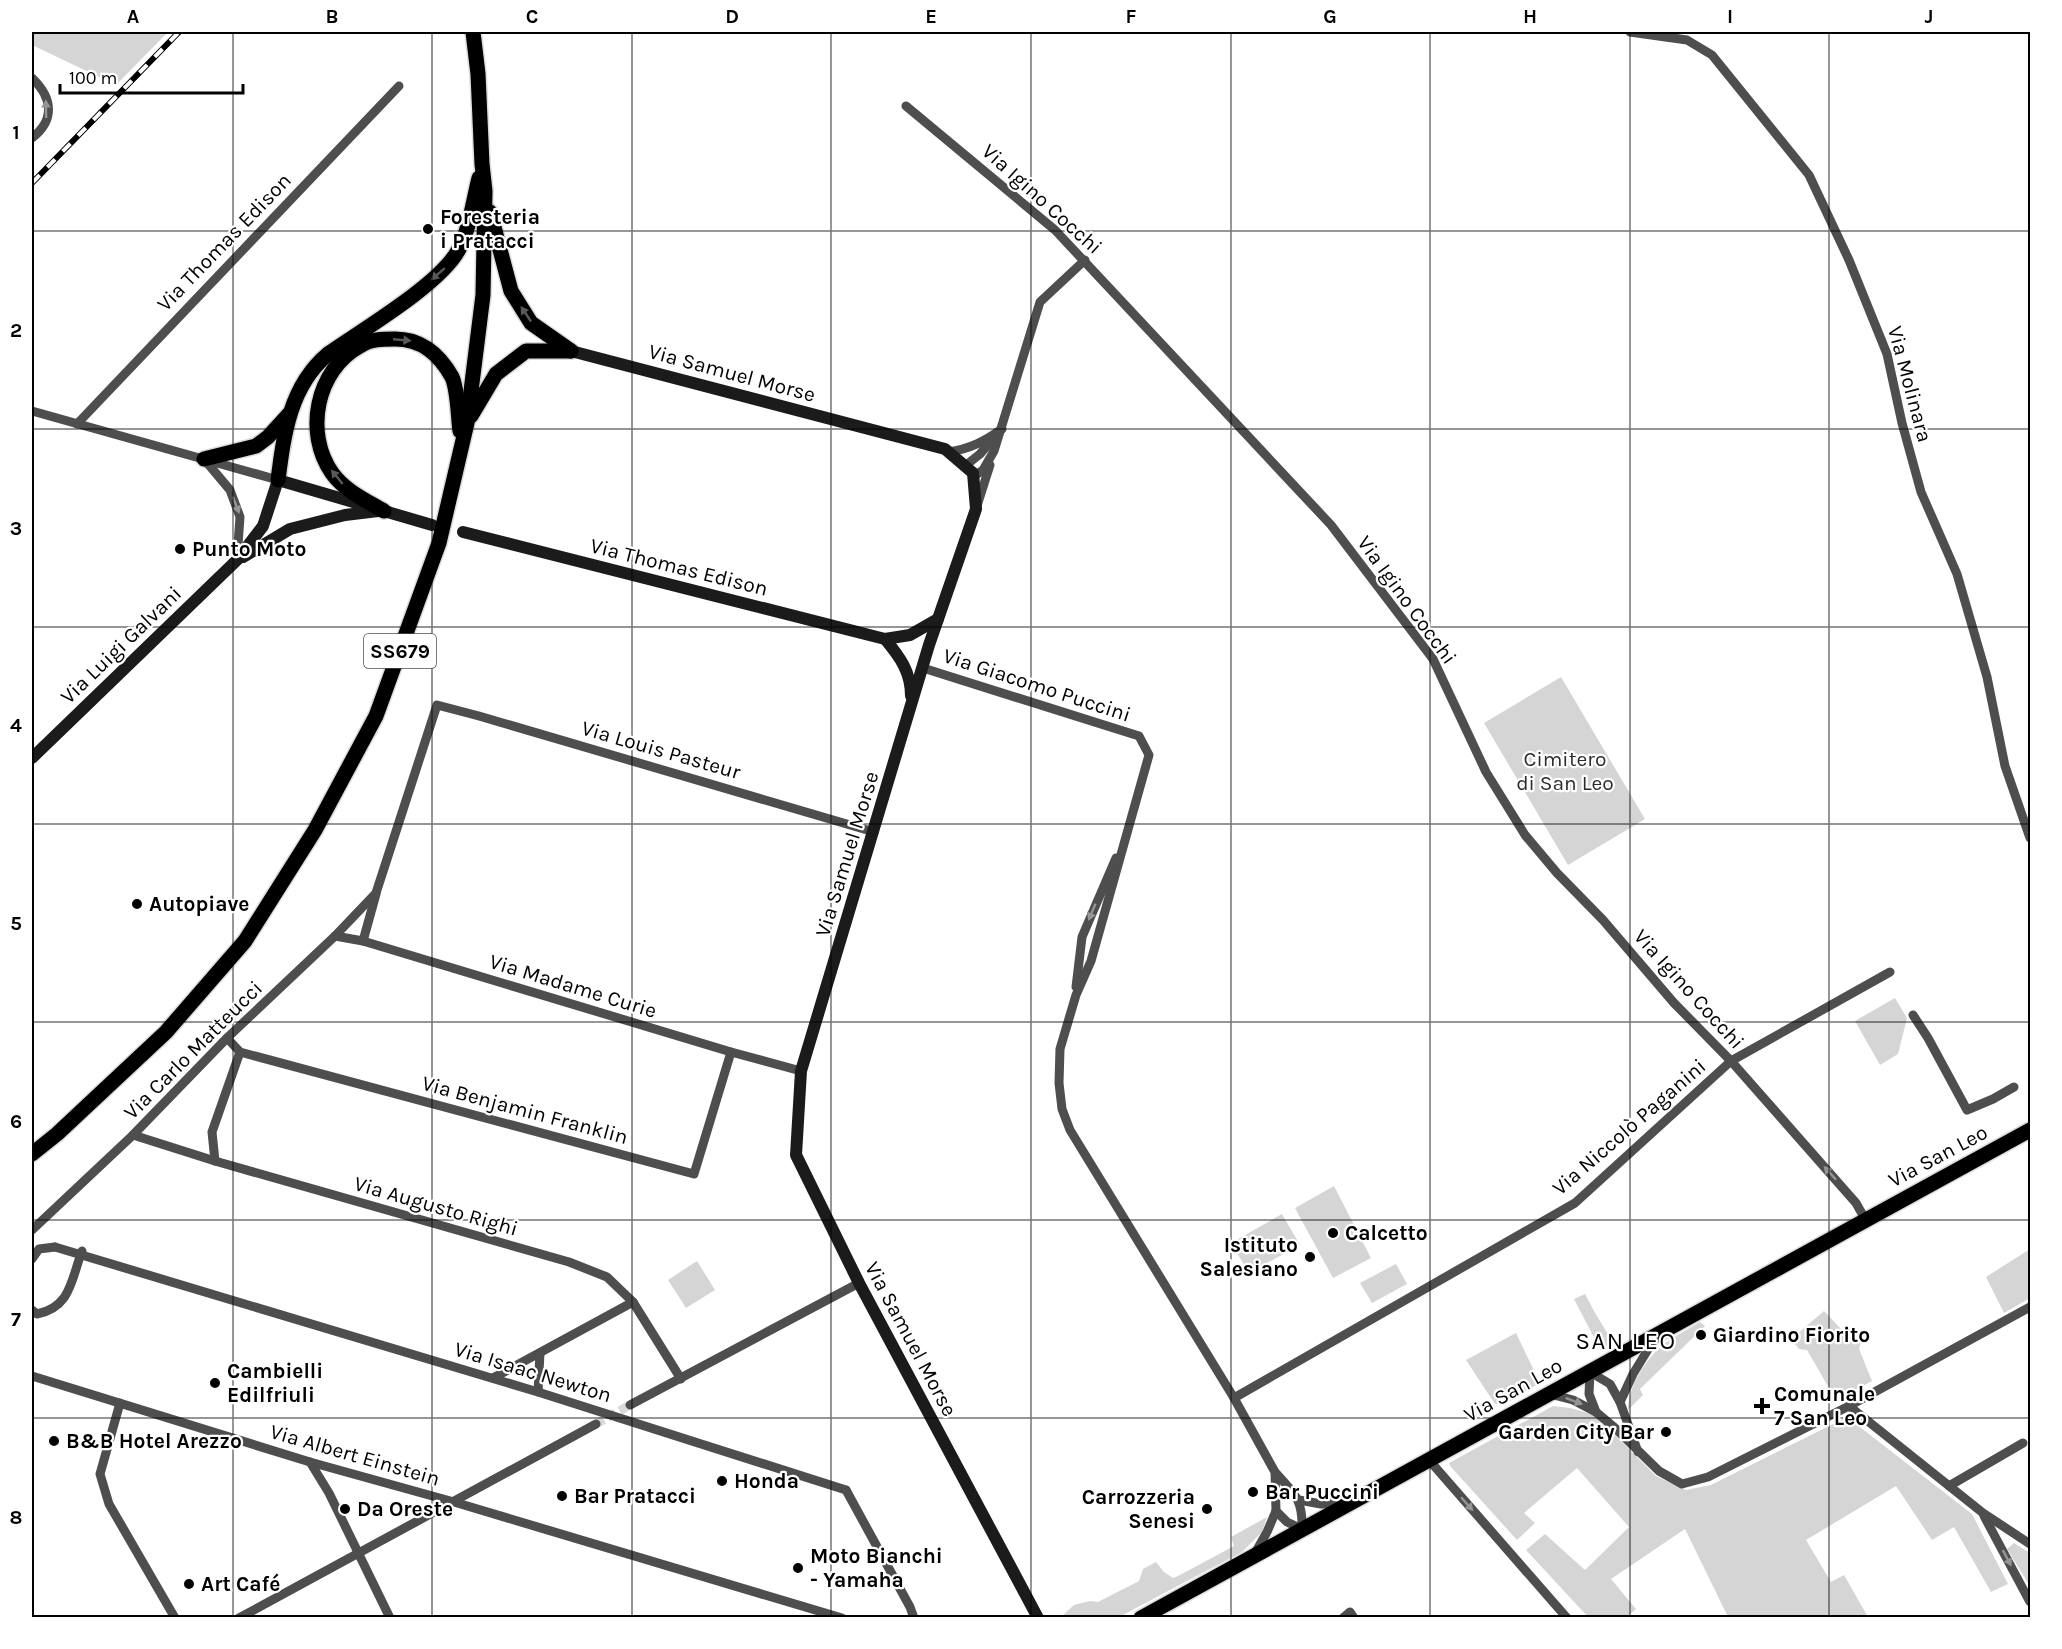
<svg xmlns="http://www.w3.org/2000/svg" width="2062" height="1649" font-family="Karla,sans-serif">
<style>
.green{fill:#d5d5d5}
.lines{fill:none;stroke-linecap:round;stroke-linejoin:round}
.street-tunnel{stroke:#d9d9d9;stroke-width:9;stroke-dasharray:9 4.5;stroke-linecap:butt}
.primary-casing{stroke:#dbdbdb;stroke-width:18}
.street{stroke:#4e4e4e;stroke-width:9}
.secondary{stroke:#1b1b1b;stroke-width:12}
.primary{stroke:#000;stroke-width:15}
.rail-casing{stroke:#000;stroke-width:6}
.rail{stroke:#fff;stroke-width:4;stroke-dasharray:11;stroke-linecap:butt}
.street-bridge{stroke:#4e4e4e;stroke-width:9}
.oneway{fill:#959595}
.oneway2{fill:#595959}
.grid{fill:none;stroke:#000;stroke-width:1.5;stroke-opacity:0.55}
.poi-dot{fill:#000;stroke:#fff;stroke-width:2}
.labels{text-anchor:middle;stroke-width:4.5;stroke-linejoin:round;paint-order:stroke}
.shield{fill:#fff;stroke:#4c4c4c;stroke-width:1.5}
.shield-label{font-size:20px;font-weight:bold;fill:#000}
.street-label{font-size:21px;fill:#000;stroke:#fff}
.poi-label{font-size:21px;font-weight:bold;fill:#000;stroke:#fff;text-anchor:start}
.park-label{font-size:21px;fill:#2c2c2c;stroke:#fff}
.quarter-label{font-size:24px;letter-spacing:1.5px;fill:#000;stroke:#fff}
.neatline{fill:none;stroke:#000;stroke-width:2}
.grid-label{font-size:20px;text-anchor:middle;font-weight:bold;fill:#000}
</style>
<rect width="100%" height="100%" fill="#fff"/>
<!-- green -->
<g class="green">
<polygon points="32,32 168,32 116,85 32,45"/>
<polygon points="1561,677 1645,819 1568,865 1484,723"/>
<polygon points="1895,998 1907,1018 1898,1054 1880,1065 1855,1021"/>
<polygon points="1334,1186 1371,1258 1333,1278 1295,1208"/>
<polygon points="1282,1214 1300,1245 1249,1273 1231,1243"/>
<polygon points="2030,1249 2030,1298 2004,1313 1986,1277"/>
<polygon points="697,1261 715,1290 686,1308 668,1280"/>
<polygon points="1396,1264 1407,1284 1372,1303 1360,1283"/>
<polygon points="1585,1294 1595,1313 1614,1344 1601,1351 1574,1299"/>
<polygon points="1824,1311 1841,1329 1861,1341 1859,1349 1872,1381 1836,1400 1807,1350 1799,1349 1791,1339"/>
<path d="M1700,1322L1705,1326L1640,1389L1643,1395L1628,1410C1628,1386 1646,1359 1664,1344C1675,1336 1688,1329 1700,1322Z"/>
<polygon points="1516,1333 1540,1383 1505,1404 1495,1404 1466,1360"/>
<polygon points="1553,1406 1570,1408 1595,1415 1656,1476 1686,1490 1711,1485 1847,1417 1972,1514 2008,1584 1991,1592 1954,1527 1932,1540 1896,1486 1806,1540 1831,1582 1844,1575 1868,1617 1728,1617 1685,1529 1611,1579 1636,1609 1627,1617 1588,1617 1526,1550 1545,1534 1585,1570 1629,1527 1577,1468 1524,1513 1535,1523 1517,1540 1451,1467 1449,1463"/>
<polygon points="1267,1517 1262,1532 1242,1552 1119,1617 1061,1617 1074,1605 1090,1601 1098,1602 1139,1581 1143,1569 1156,1562 1164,1572 1173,1578 1178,1576 1234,1546 1231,1537"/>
<polygon points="2014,1543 2030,1553 2030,1586 2007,1549"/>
</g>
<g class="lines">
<!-- street-tunnel -->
<polyline class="street-tunnel" points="596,1424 630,1405"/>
<!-- primary casing -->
<g class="primary-casing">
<g id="primary">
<polyline points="490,212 511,291 531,323 571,351"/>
<polyline points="471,416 496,374 526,351 571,351"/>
<polyline points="204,459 256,446 268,437 289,414"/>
<path d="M278,480C284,433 290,386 328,354C362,330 441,284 459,249C470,227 473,202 479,178"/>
<path d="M384,511C365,500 345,491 332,473C304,433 316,370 360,346C370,339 383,339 395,339C422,339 439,354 452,377C458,390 458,417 460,431"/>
<polyline points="32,1154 57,1134 166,1032 245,941 315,830 376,716 439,543 467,423 483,295 485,191 482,164 478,74 473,32"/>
<polyline points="1141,1618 2030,1130"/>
</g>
</g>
<!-- street -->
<g class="street">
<polyline points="1630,32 1687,40 1712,55 1809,175 1849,260 1887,354 1902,423 1921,492 1957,574 1987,677 2005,766 2030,838"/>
<path d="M32,78C53,98 55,120 32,138"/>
<polyline points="906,106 1055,230 1331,525 1433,659 1486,772 1525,835 1557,873 1603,920 1674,1003 1731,1061 1856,1203 1865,1219"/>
<polyline points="32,411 278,480"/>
<polyline points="77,424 399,86"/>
<path d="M948,452C970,449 985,441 1002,429"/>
<polyline points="204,459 230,490 240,517 237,559"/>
<polyline points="965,466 980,454 993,439"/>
<polyline points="973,477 983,470 994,451 1040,302 1085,260"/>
<polyline points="977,506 990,465"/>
<path d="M923,668L1139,736L1149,755L1091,961L1076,995L1060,1049L1059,1083L1062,1109L1070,1130L1234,1398L1275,1472L1276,1511L1287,1522L1302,1529C1303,1498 1294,1494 1275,1472"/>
<polyline points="335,936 363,941 731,1052 801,1071"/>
<polyline points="363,941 376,894"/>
<polyline points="1076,987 1082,937 1116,858"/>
<polyline points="1913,1015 1928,1038 1967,1110 1993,1099 2014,1087"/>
<polyline points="227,1038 240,1052 694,1174 731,1052"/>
<polyline points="133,1135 215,1161 569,1262 607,1277 633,1302 681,1379"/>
<polyline points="215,1161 212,1132 240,1052"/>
<polyline points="32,1230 133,1135 227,1038 335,936 376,893 437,705 479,716 874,832"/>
<polyline points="32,1259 39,1249 55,1247"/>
<path d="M32,1310L37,1314C71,1307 71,1280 82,1251"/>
<polyline points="32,1376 310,1462 454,1502 842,1618"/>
<polyline points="493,1378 633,1302"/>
<polyline points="538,1392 540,1353"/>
<polyline points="1550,1394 1573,1400 1596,1412"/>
<polyline points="1234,1398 1575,1203 1731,1061 1890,972"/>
<polyline points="1620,1402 1633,1374 1655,1338"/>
<polyline points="120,1403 100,1474 109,1504 175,1618"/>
<polyline points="630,1405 859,1283"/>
<polyline points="1849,1406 2030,1307"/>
<polyline points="1638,1452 1620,1402 1610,1384 1590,1372 1589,1394 1596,1412 1615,1428 1659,1471 1682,1484 1708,1477 1849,1406 1983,1513 2030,1544"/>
<polyline points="1429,1460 1567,1618"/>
<polyline points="310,1462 329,1493 390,1618"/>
<polyline points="1949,1486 2023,1443"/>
<polyline points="846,1490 910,1607 914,1618"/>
<polyline points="1299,1500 1321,1504 1345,1503"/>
<polyline points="1984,1516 2030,1602"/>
<polyline points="1254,1555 1267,1532 1276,1511"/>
<polyline points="239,1618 596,1424"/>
<polyline points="1343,1618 1350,1612 1354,1618"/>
</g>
<!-- secondary -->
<g class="secondary">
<polyline points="571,351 945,449 973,473 976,509 929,645 801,1071 796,1155 859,1283 1038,1618"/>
<polyline points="463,532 885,639 910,635 938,619"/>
<polyline points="243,557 290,529 345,515 378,511"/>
<path d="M885,639C900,657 911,672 911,696"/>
<polyline points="32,758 237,560 263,526 278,480 432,525"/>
</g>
<!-- primary -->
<use href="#primary" class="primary"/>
<!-- rail casing -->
<g class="rail-casing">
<polyline id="rail" points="32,183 179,32"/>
</g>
<!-- rail -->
<use href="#rail" class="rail"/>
<!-- street-bridge -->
<polyline class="street-bridge" points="55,1247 538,1392 846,1490"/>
</g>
<!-- one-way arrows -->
<defs><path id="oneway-solid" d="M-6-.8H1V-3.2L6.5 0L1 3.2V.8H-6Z" transform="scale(1.5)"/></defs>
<g class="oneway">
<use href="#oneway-solid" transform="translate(46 109) rotate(-91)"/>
<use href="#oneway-solid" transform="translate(236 505) rotate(69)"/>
<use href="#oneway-solid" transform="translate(1092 912) rotate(113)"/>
<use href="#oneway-solid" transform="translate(1830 1173) rotate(-132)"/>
<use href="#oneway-solid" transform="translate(1574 1401) rotate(21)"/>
<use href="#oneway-solid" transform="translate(1467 1504) rotate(49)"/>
<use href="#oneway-solid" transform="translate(2007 1558) rotate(62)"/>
</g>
<g class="oneway2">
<use href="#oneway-solid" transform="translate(438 274) rotate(139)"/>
<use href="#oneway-solid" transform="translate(526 314) rotate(-124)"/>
<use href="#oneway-solid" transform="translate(402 340) rotate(5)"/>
<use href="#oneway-solid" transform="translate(337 477) rotate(-129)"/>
</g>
<!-- grid -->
<path class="grid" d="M233,32V1618M432,32V1618M632,32V1618M831,32V1618M1031,32V1618M1231,32V1618M1430,32V1618M1630,32V1618M1829,32V1618M32,231H2030M32,429H2030M32,627H2030M32,824H2030M32,1022H2030M32,1220H2030M32,1418H2030"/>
<!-- markers -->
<g class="poi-dot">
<circle cx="428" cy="229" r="6"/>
<circle cx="180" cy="549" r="6"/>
<circle cx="137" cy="904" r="6"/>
<circle cx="1333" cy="1233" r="6"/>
<circle cx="1310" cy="1257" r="6"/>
<circle cx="1701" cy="1335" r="6"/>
<circle cx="215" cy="1383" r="6"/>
<path d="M1759 1397h6v6h6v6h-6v6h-6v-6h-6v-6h6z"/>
<circle cx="1666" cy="1432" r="6"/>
<circle cx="54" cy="1441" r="6"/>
<circle cx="722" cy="1481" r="6"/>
<circle cx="1253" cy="1492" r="6"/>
<circle cx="562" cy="1496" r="6"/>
<circle cx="345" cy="1509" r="6"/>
<circle cx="1207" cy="1509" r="6"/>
<circle cx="798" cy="1568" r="6"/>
<circle cx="189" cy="1584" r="6"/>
</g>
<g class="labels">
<!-- shield labels -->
<rect class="shield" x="364" y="634" width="72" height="34" rx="4.5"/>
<g class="shield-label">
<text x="400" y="658">SS679</text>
</g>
<!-- street labels -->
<g class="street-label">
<text transform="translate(1042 199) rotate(42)" y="7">Via Igino Cocchi</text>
<text transform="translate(224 242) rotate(-46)" y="7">Via Thomas Edison</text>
<text transform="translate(732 373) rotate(15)" y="7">Via Samuel Morse</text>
<text transform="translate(1910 384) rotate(75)" y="7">Via Molinara</text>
<text transform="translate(679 567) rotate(14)" y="7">Via Thomas Edison</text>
<text transform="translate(1407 600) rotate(54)" y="7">Via Igino Cocchi</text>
<text transform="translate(121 645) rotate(-44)" y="7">Via Luigi Galvani</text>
<text transform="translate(1037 685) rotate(18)" y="7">Via Giacomo Puccini</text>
<text transform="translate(661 750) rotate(16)" y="7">Via Louis Pasteur</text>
<text transform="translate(847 854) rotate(-73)" y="7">Via Samuel Morse</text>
<text transform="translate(573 986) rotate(17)" y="7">Via Madame Curie</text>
<text transform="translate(1689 989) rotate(48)" y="7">Via Igino Cocchi</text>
<text transform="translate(193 1050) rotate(-45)" y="7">Via Carlo Matteucci</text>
<text transform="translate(525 1110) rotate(15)" y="7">Via Benjamin Franklin</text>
<text transform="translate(1629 1127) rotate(-41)" y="7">Via Niccolò Paganini</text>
<text transform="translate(1938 1156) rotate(-28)" y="7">Via San Leo</text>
<text transform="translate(436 1206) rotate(16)" y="7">Via Augusto Righi</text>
<text transform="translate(911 1339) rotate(62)" y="7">Via Samuel Morse</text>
<text transform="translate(533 1372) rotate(17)" y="7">Via Isaac Newton</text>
<text transform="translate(1513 1390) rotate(-29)" y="7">Via San Leo</text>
<text transform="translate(355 1455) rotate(16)" y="7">Via Albert Einstein</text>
</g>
<!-- poi labels -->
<g class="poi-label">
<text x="440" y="224">Foresteria<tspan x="440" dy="24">i Pratacci</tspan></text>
<text x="192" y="556">Punto Moto</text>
<text x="149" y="911">Autopiave</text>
<text x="1345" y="1240">Calcetto</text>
<text x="1298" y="1252" text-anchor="end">Istituto<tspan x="1298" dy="24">Salesiano</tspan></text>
<text x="1713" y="1342">Giardino Fiorito</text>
<text x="227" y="1378">Cambielli<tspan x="227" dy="24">Edilfriuli</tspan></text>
<text x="1774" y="1401">Comunale<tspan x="1774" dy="24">7 San Leo</tspan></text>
<text x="1654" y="1439" text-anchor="end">Garden City Bar</text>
<text x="66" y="1448">B&amp;B Hotel Arezzo</text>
<text x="734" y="1488">Honda</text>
<text x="1265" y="1499">Bar Puccini</text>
<text x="574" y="1503">Bar Pratacci</text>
<text x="1195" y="1504" text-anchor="end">Carrozzeria<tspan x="1195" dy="24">Senesi</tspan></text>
<text x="357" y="1516">Da Oreste</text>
<text x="810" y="1563">Moto Bianchi<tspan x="810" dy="24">- Yamaha</tspan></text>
<text x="201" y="1591">Art Café</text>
</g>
<!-- park labels -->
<g class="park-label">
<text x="1565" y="766">Cimitero<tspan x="1565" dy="24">di San Leo</tspan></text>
</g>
<!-- quarter labels -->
<g class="quarter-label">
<text x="1626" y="1349">SAN LEO</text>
</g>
</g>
<!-- border -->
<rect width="2062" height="1649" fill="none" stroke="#ffffff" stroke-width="66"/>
<!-- scale -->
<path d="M60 84v9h183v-9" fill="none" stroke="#000000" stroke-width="3"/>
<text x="69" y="84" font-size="18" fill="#000000" stroke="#ffffff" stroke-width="4.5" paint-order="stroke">100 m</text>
<rect x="33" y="33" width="1996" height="1583" class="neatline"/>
<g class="grid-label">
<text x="133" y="23">A</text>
<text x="332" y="23">B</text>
<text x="532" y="23">C</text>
<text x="732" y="23">D</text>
<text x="931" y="23">E</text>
<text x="1131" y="23">F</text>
<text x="1330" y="23">G</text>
<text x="1530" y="23">H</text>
<text x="1730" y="23">I</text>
<text x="1929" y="23">J</text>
<text x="16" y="139">1</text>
<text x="16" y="337">2</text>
<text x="16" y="535">3</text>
<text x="16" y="732">4</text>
<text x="16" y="930">5</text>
<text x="16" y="1128">6</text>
<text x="16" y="1326">7</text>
<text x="16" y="1524">8</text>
</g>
</svg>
